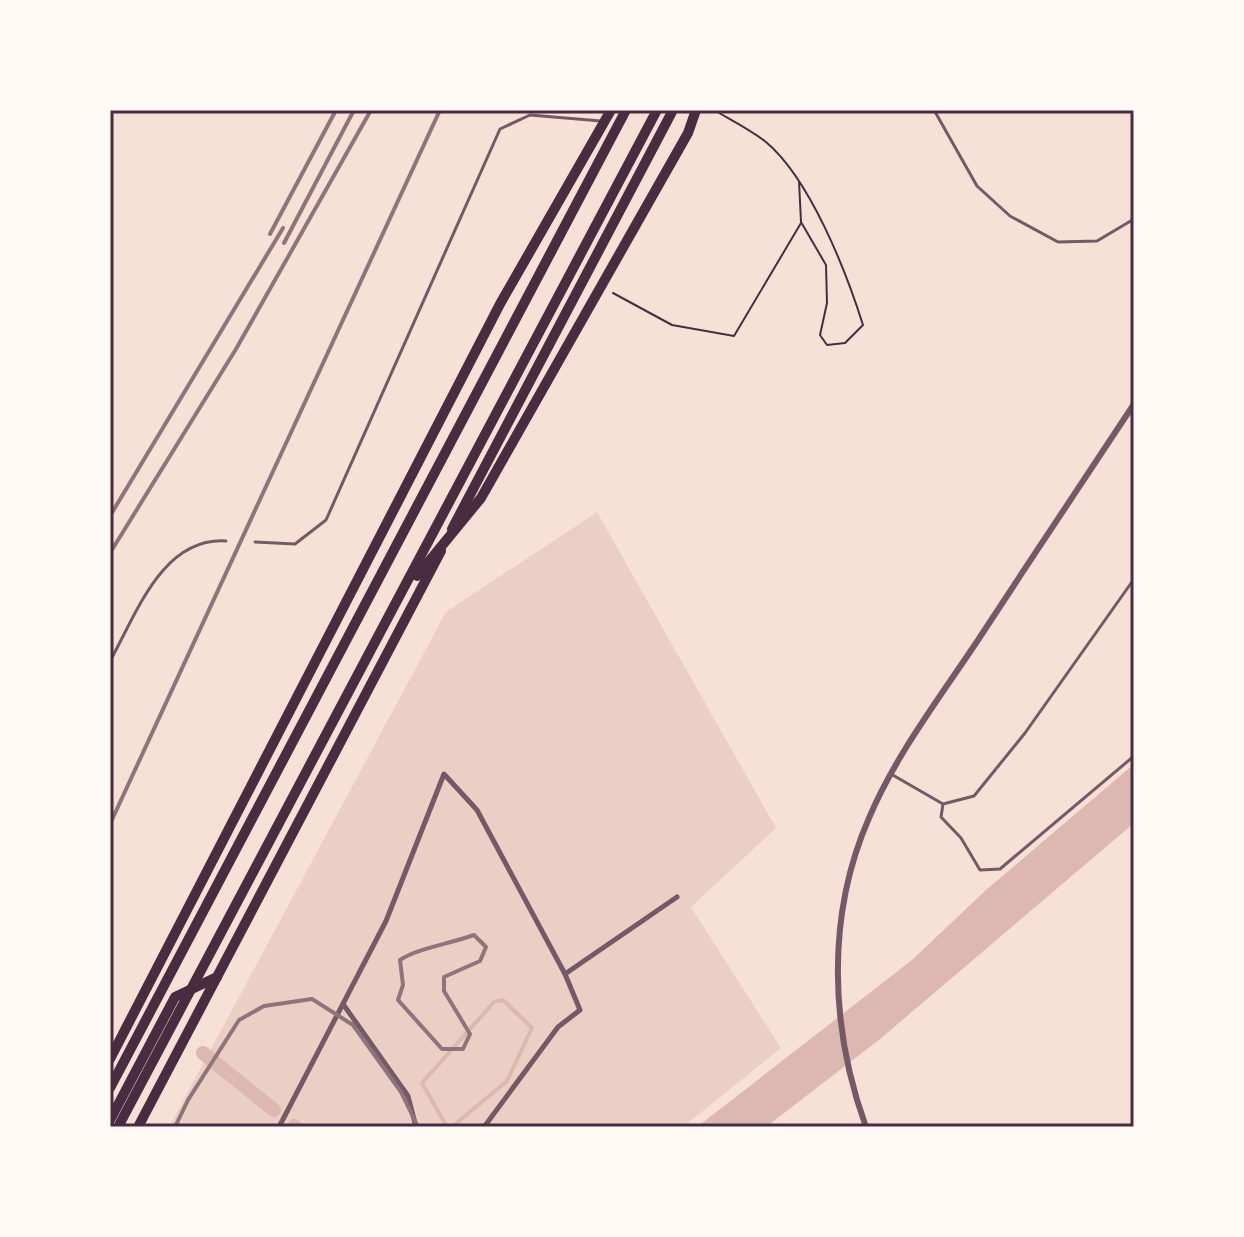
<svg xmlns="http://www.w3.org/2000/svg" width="1244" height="1237" font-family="'Fira Sans',sans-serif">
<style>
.green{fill:#ebcfc5}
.water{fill:#dcb8b0}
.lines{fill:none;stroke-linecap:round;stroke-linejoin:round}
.stream{stroke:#dcb8b0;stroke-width:4}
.canal{stroke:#dcb8b0;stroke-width:14}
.path{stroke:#4a2c40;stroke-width:2}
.service{stroke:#755966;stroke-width:3}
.pedestrian{stroke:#755966;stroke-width:5}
.minor{stroke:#755966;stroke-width:6}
.primary{stroke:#4a2c40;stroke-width:10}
.trunk{stroke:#4a2c40;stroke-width:10}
.rail{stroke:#8f747c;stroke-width:4}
.neatline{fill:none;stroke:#4a2c40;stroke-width:3}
</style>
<rect width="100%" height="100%" fill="#f7e1d7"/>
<!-- green -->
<polygon class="green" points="597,512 776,828 691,907 781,1048 683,1127 169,1127 446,612"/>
<!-- water -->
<polygon class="water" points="1134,764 1134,823 880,1039 766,1127 697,1127 912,960 986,890"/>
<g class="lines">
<!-- stream -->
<polyline class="stream" points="447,1127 422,1083 494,1002 503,1000 532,1028 507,1081 452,1127"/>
<!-- canal -->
<g class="canal">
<polyline points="203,1053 274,1110"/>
<polyline points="294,1126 295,1127"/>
</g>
<!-- path -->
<g class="path">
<path d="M714,110C731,120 751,130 766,142C810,179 846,271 863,325L845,343L827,345L820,335L827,303L826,265L801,222L799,181"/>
<polyline points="613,293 672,325 734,336 801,223"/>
</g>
<!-- service -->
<g class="service">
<polyline points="934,110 977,186 1010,216 1058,242 1097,241 1134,219"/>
<polyline points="255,542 295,544 326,520 500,129 530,115 601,121"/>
<polyline points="1134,579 1025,733 974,796 943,804 941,817 961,838 980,870 1000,869 1134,756"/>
<path d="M110,661C136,615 162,537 226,541"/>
<polyline points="891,774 943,804"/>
</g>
<!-- pedestrian -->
<g class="pedestrian">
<polyline points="565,974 677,897"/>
<polyline points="343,1004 408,1096 416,1127"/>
<polyline points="279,1127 386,921 444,774 477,810 565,974 580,1010 558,1027 484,1127"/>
</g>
<!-- minor -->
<path class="minor" d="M866,1127C830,1028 826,916 869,818C896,754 941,696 980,637C1031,559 1083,481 1134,404"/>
<!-- primary -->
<g class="primary">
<polyline points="452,529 673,110"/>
<polyline points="110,1059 500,304 611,110"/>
<polyline points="110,1120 175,997 217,977"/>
<polyline points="138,1127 441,551"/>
</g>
<!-- trunk -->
<g class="trunk">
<polyline points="417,576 481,498 688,133 696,110"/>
<polyline points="110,1088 626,110"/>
<polyline points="118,1127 657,110"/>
</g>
<!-- rail -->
<g class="rail">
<polyline points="270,234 336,110"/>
<polyline points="284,243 354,110"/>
<polyline points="110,516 283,228"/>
<polyline points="110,553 236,349 371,110"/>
<polyline points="110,824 440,110"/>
<path d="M474,935L486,947L480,961L444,977V991L470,1034L463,1049H442L398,1000L403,985L400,960C416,949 452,943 474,935Z"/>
<polyline points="175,1127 188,1100 239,1020 264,1006 312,999 353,1025 401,1092 418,1127"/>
</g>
</g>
<!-- border -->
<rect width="1244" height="1237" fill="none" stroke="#fffaf5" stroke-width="224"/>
<rect x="112" y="112" width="1020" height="1013" class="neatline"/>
</svg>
